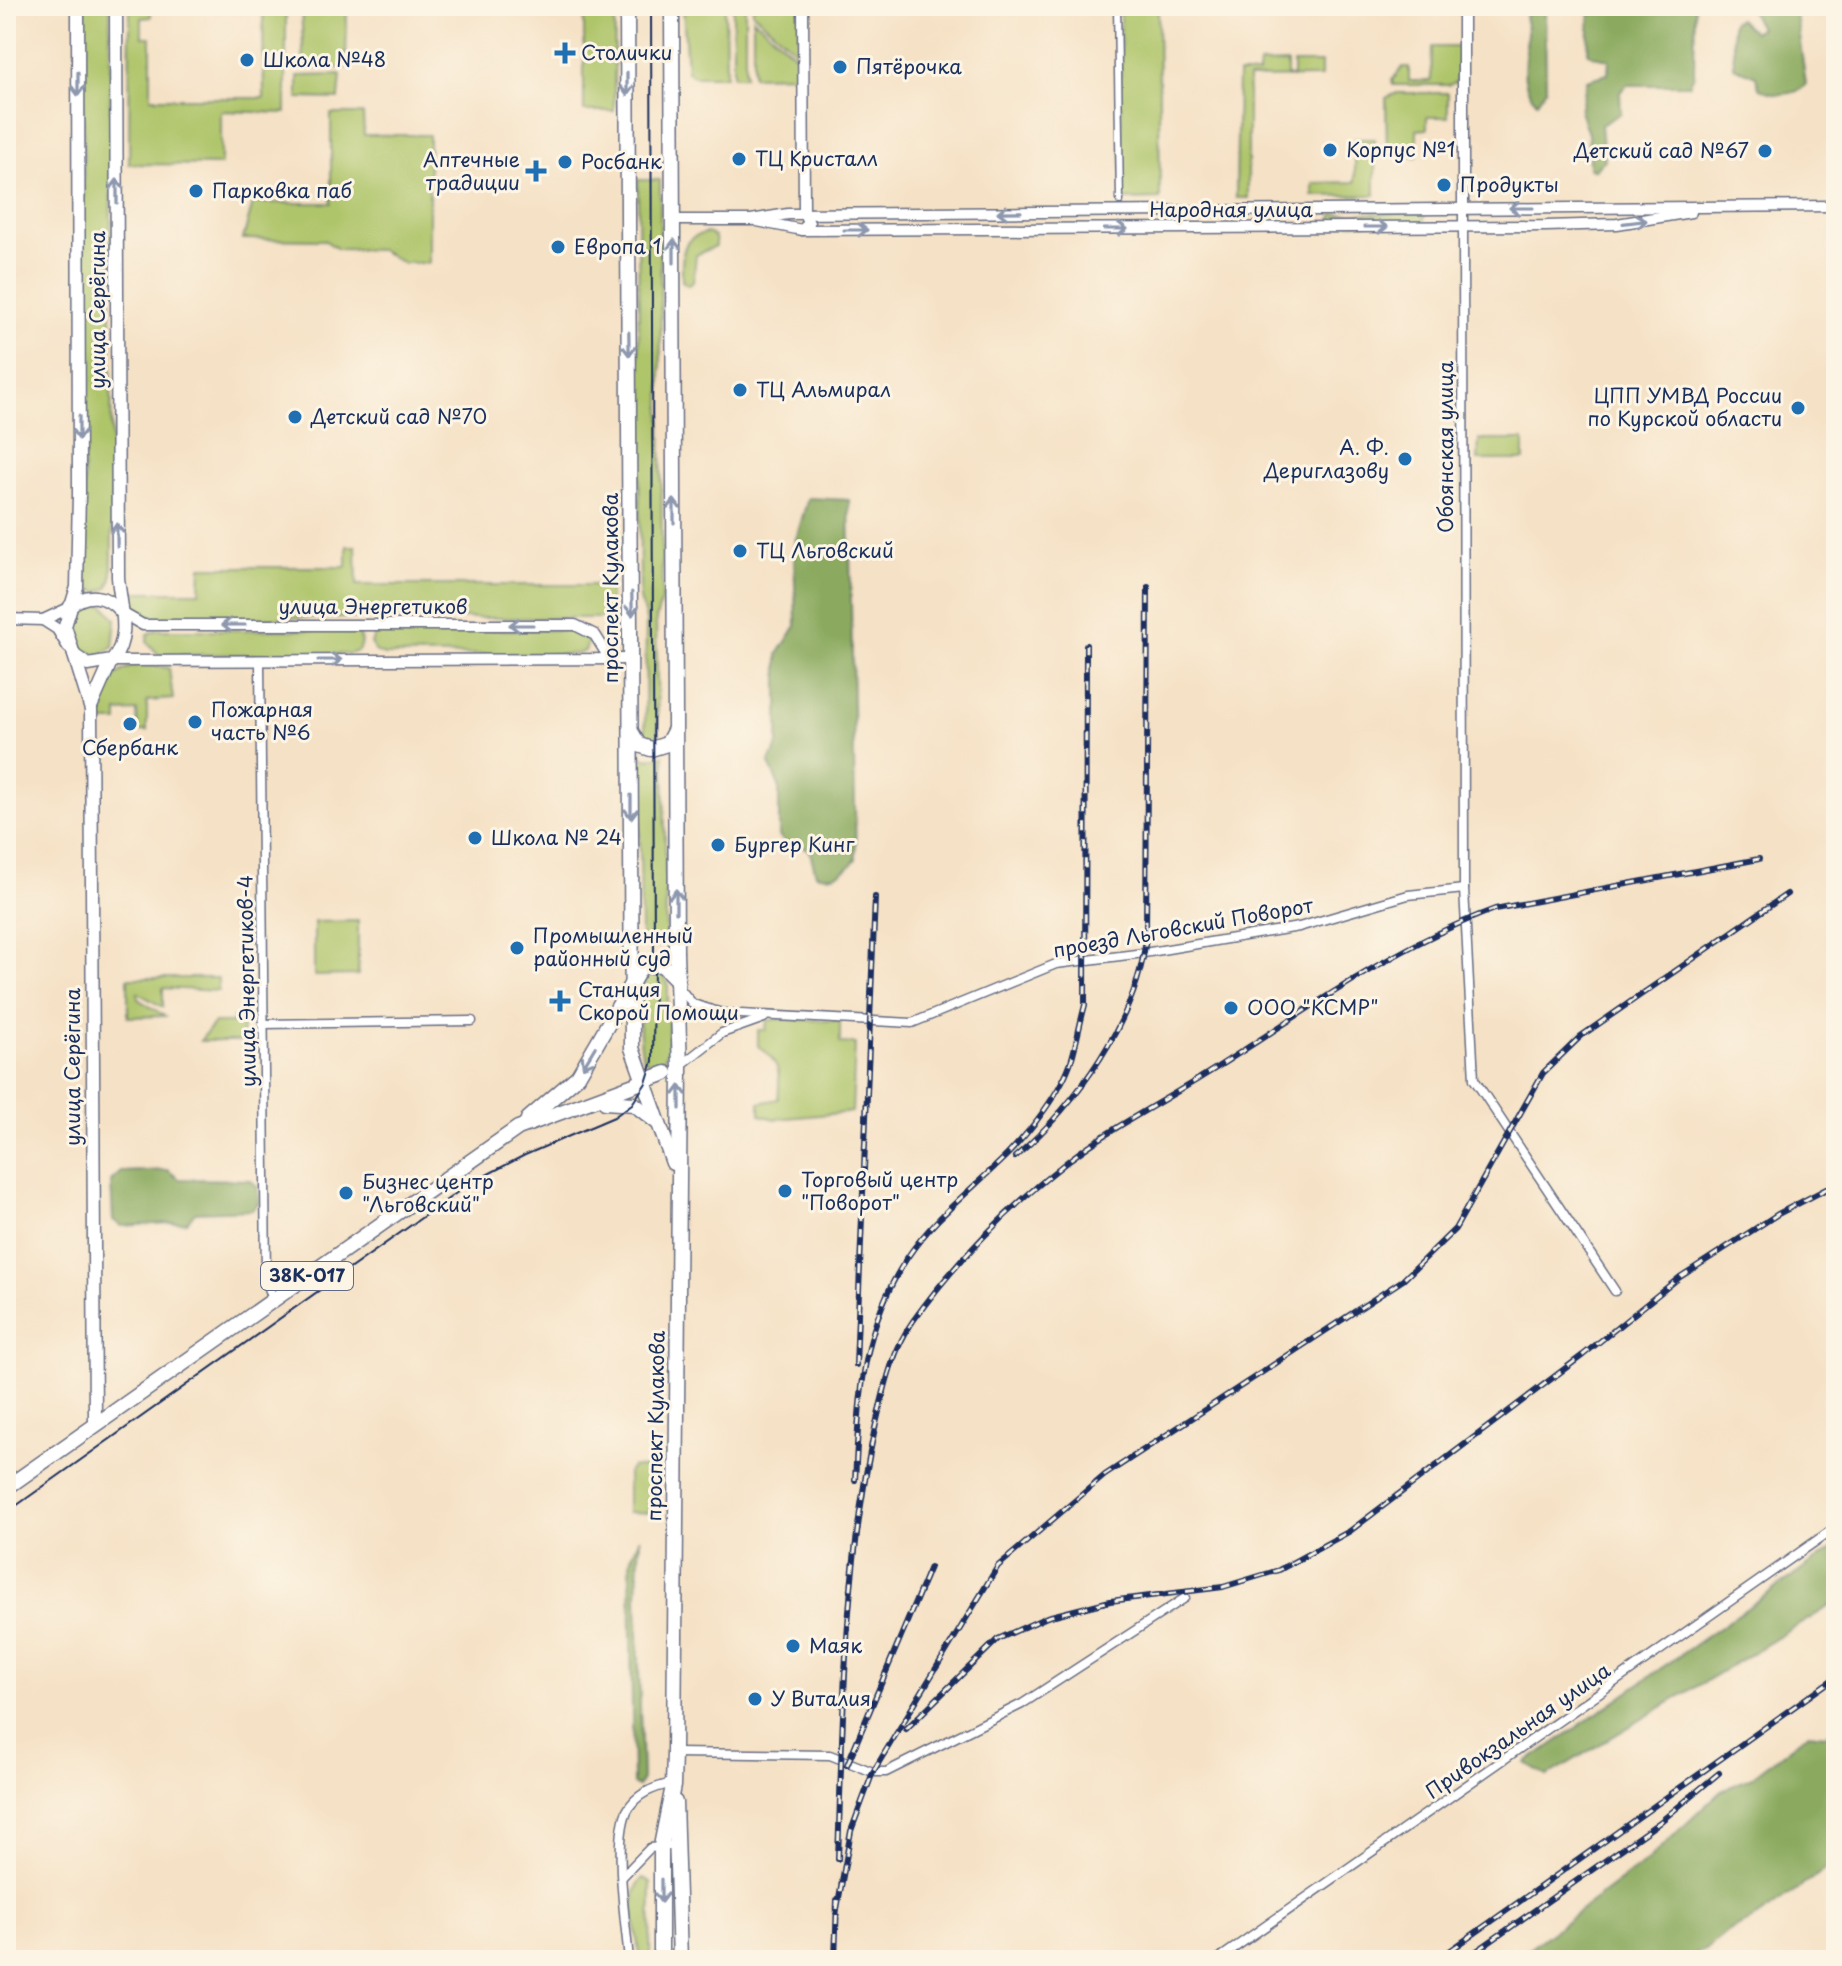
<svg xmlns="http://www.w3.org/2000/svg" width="1842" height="1966" font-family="'Playpen Sans',sans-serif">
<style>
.green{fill:#afc56a;stroke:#657a64;stroke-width:2}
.forest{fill:#8baa5e;stroke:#536c5e;stroke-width:2}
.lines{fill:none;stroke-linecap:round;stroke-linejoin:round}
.pedestrian-casing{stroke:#676d82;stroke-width:9}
.minor-casing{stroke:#676d82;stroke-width:11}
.tertiary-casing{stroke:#676d82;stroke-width:13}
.secondary-casing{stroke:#676d82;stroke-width:15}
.primary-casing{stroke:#676d82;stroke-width:17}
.pedestrian{stroke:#fff;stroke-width:6}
.minor{stroke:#fff;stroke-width:8}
.tertiary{stroke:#fff;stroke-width:10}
.secondary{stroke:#fff;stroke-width:12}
.primary{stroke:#fff;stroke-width:14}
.tram{stroke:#1b2f5e;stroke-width:2}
.rail-casing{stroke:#1b2f5e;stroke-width:6}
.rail{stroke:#fcf5e5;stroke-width:3;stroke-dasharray:9;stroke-linecap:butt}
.oneway{stroke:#8d97ae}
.poi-dot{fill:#1f6fb2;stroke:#fcf5e5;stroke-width:3}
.labels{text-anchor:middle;stroke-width:6;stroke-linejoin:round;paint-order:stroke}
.shield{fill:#fcf5e5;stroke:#5e6a86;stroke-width:2}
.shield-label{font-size:18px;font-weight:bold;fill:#1b2f5e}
.poi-label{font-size:20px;fill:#1b2f5e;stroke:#fcf5e5;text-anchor:start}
.street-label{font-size:20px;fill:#1b2f5e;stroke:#fcf5e5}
</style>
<rect width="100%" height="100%" fill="#fcf5e5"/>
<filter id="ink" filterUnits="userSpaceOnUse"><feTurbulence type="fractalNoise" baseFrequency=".0125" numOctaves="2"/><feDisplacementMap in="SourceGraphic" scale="16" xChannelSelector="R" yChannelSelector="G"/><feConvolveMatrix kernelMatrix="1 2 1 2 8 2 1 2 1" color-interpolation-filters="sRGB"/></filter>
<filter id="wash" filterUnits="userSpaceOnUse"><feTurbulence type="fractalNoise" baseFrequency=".006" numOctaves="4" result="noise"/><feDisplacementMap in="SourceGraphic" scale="32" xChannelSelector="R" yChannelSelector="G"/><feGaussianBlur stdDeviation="1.8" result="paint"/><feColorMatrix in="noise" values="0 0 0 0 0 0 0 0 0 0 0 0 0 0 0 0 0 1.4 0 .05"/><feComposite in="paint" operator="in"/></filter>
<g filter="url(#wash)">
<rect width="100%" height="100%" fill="#f5e1c5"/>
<!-- green -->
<g class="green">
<polygon points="83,6 110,6 112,578 108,588 98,592 88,588 84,578"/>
<polygon points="130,6 151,6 151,17 142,18 142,37 151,37 151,98 264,98 263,6 286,6 286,113 221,111 221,165 129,164"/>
<polygon points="301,6 347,6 346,68 304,68"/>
<polygon points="584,6 615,6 614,111 584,111"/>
<polygon points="683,6 725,6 726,76 694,76 687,72"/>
<rect x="733" y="6" width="12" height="70"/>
<polygon points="753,6 800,6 800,54 753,13"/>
<polygon points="1120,6 1158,6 1160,199 1122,200"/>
<polygon points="753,18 800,59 800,75 753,76"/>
<polygon points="1432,47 1459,47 1456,82 1449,85 1393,85 1392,80 1403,67 1409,67 1409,81 1431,81"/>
<polygon points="1287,63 1287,76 1293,76 1293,63 1321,63 1321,77 1248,78 1248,198 1236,198 1238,74 1258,74 1259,64"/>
<polygon points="341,75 339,99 298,98 298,76"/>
<polygon points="1397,93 1448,93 1448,117 1427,117 1427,129 1417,130 1417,157 1397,156 1387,152 1386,98"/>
<polygon points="331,114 363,114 364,135 429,135 429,263 403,263 380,250 338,249 324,240 243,239 253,203 331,203"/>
<polygon points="1355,139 1375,139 1375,195 1313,196 1313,183 1355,182"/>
<polygon points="638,180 660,180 662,597 656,619 658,737 645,737 646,620 640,599"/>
<polygon points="1425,213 1423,223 1336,223 1332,218 1334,214"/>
<path d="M708,233L715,237L716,246L696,255L693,282L688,285L682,281C682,258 679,235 708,233Z"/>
<polygon points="1479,440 1524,440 1524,460 1478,460"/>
<polygon points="347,546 356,546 357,585 610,585 610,618 155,618 139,614 129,600 129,592 200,592 201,567 347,567"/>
<polygon points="92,604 105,606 116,619 113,647 98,656 81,648 75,630 80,609"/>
<polygon points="157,630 349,630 358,633 362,642 358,651 349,654 159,655 147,642 148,634"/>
<polygon points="383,630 576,630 585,633 588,642 585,651 576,654 384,655 375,651 371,643 375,634"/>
<path d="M139,664L169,668L173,699L147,701V731H138L137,711L118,712V722H97C96,693 110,672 139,664Z"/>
<polygon points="639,754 648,759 664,755 666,935 656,947 645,944 641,935"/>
<polygon points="358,921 358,975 314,976 314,922"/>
<path d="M649,972L663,974L668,983V1048L664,1059L654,1064L644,1059C637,1046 638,981 649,972Z"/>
<polygon points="128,978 218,978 218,991 163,988 163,1007 138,993 138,999 165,1016 128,1017"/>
<polygon points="233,1018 243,1018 242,1041 200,1041 214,1023 233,1023"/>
<path d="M775,1019L840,1021V1043L855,1044L852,1112L775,1119L760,1115V1103L778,1099C781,1074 780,1061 758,1046V1030H766L767,1021Z"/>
<polygon points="632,1467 654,1468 654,1513 628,1512 628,1473"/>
<path d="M643,1878L651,1882L650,1960H640C638,1939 626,1893 643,1878Z"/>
</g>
<!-- forest -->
<g class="forest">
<path d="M1535,6L1545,8L1546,89L1537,102C1512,78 1533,45 1525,16Z"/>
<polygon points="1590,6 1695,6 1694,75 1689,85 1627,85 1620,92 1621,113 1601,125 1604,160 1595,170 1589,167 1588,134 1580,111 1587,80 1608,74 1609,59 1593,56 1588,52"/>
<path d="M1748,6H1788L1796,15L1806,84C1796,97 1773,96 1759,88L1756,76L1734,67L1732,22L1739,19L1753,32L1760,28Z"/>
<path d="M808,498L849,500L856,859C846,872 833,879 816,874L809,849L785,842L779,836V786L769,764L778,744V654L796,626L794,546Z"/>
<polygon points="168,1170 179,1179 250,1180 257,1186 259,1202 252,1210 195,1212 187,1222 122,1226 113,1220 111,1181 121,1172"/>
<polygon points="640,1538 637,1595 642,1779 638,1787 633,1784 630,1560"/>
<polygon points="1836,1546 1836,1609 1832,1605 1547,1776 1526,1763"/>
<polygon points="1836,1726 1836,1862 1757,1917 1728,1931 1705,1950 1679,1960 1503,1960 1525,1952 1649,1859 1721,1791 1750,1778 1809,1733 1826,1735"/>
</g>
</g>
<g filter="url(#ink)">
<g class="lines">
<!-- pedestrian casing -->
<g class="pedestrian-casing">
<polyline id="pedestrian" points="1117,6 1120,201"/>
</g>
<!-- minor casing -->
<g class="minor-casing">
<g id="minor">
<polyline points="1463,208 1464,889 1474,1079 1615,1291"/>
<polyline points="260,661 266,1279 273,1300"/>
<polyline points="681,990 693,1004 722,1013 912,1023 1056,964 1144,953 1299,927 1408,895 1464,889"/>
<polyline points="263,1024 472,1021"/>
<polyline points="680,1066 722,1033 764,1018"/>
<polyline points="674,1753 830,1755 873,1772 886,1772 1022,1704 1185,1598"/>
<polyline points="622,1877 650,1848 678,1845"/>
<path d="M629,1960C626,1925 613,1842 627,1811C636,1793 655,1787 673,1783"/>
<polyline points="1217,1960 1836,1527"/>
</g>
</g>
<!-- tertiary casing -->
<g class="tertiary-casing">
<g id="tertiary">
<polyline points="1463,6 1463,208"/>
<polyline points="674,220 751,220 788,214 1836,206"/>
<polyline points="757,221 802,230 1546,226 1617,224 1691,212"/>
<polyline points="802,230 809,223 804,214 803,6"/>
<polyline points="122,613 143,625 575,625 595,635 610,659"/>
<polyline points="6,619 43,620 69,608"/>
<polyline points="43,620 57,629 68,647"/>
<polyline points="112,661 632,659"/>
</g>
</g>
<!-- secondary casing -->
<g class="secondary-casing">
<g id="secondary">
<polyline points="78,6 79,494 77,587 65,626 91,710 95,1423"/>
<path d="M70,606C87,592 106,594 120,611"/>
<path d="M74,655L88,665L112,661C132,636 120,606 118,577L116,6"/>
<polyline points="91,707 111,662"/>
</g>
</g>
<!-- primary casing -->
<g class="primary-casing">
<g id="primary">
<polyline points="627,6 632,1048 673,1163"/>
<polyline points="632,733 639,745 651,749 667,744 674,731"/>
<polyline points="605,1102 634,1104 657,1122"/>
<polyline points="528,1119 578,1076 641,967 661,964 676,979"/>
<polyline points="6,1488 518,1128 666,1073"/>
<polyline points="675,1802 680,1960"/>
<polyline points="661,1960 661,1846 673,1786 674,1753 680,1067 676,952 672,6"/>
</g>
</g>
<!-- pedestrian -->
<use href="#pedestrian" class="pedestrian"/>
<!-- minor -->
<use href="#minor" class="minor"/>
<!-- tertiary -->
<use href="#tertiary" class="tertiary"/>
<!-- secondary -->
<use href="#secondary" class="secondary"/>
<!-- primary -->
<use href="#primary" class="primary"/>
<!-- tram -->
<polyline class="tram" points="6,1513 469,1184 525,1155 614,1117 632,1104 646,1083 653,1061 654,963 651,6"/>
<!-- rail casing -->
<g class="rail-casing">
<g id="rail">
<path d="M1015,1157C1076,1105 1138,1019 1146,937L1148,587"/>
<polyline points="856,1365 875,897"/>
<path d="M855,1480C860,1397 860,1331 907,1258C934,1217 973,1189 1008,1154C1031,1130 1062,1091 1072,1058C1077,1041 1080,1023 1085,1005L1086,645"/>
<polyline points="906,1729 998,1639 1047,1617 1110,1601 1223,1587 1279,1570 1350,1531 1583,1355 1680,1277 1778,1214 1836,1184"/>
<polyline points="847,1765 930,1567"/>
<path d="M838,1859C843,1715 844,1569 875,1428C884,1392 891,1352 913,1321C955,1262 1011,1206 1068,1161C1111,1128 1162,1102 1208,1073C1300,1015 1392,947 1495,909L1759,859"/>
<polyline points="837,1909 851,1831 873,1772 998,1566 1105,1475 1403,1280 1455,1229 1543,1073 1581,1036 1787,894"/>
<polyline points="835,1960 837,1900"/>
<polyline points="1437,1960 1836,1677"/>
<polyline points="1464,1960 1660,1822 1719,1773"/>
</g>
</g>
<!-- rail -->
<use href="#rail" class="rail"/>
</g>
<!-- one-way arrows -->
<defs><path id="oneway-shaft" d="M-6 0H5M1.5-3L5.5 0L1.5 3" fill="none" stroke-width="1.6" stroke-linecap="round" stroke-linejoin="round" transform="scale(2)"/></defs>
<g class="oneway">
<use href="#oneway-shaft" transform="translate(78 84) rotate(90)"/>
<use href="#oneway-shaft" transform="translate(627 84) rotate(90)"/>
<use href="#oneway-shaft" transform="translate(117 191) rotate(-90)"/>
<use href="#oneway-shaft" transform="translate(1521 208) rotate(180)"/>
<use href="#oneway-shaft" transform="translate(1009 212) rotate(179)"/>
<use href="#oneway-shaft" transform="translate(1635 222) rotate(-7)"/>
<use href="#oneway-shaft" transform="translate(1376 227)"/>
<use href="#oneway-shaft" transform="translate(1116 229)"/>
<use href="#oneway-shaft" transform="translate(856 230)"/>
<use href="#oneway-shaft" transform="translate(674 251) rotate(-90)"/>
<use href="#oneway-shaft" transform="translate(629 344) rotate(89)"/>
<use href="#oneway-shaft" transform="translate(79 428) rotate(90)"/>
<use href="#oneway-shaft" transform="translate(674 511) rotate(-90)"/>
<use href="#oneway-shaft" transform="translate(117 535) rotate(-91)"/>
<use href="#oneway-shaft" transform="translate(632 604) rotate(89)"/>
<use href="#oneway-shaft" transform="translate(233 625) rotate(-180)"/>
<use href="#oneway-shaft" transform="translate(521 625) rotate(180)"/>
<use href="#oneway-shaft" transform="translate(330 660)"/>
<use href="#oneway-shaft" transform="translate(631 807) rotate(90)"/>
<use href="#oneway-shaft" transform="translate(676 901) rotate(-90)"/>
<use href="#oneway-shaft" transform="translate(589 1057) rotate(121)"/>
<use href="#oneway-shaft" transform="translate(680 1097) rotate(-90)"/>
<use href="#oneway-shaft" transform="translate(661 1891) rotate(90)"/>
</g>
</g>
<!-- markers -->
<g class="poi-dot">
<path d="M561 41h8v8h8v8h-8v8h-8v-8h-8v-8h8z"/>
<circle cx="247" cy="60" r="8"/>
<circle cx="840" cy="67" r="8"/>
<circle cx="1330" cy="150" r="8"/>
<circle cx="1765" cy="151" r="8"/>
<circle cx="739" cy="159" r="8"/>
<circle cx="565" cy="162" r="8"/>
<path d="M532 159h8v8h8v8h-8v8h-8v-8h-8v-8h8z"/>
<circle cx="1444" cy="185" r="8"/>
<circle cx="196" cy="191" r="8"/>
<circle cx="558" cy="247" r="8"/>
<circle cx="740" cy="390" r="8"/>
<circle cx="1798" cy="408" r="8"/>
<circle cx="295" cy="417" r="8"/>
<circle cx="1405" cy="459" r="8"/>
<circle cx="740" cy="551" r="8"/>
<circle cx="195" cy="722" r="8"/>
<circle cx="130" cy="724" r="8"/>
<circle cx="475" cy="838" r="8"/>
<circle cx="718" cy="845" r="8"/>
<circle cx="517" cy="948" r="8"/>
<path d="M556 989h8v8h8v8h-8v8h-8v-8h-8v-8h8z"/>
<circle cx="1231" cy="1008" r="8"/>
<circle cx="785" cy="1191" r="8"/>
<circle cx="346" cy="1193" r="8"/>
<circle cx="793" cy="1646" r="8"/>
<circle cx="755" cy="1699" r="8"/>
</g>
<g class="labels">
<!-- shield labels -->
<rect class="shield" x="261" y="1262" width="92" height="28" rx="6"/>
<g class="shield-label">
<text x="307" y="1282">38К-017</text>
</g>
<!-- poi labels -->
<g class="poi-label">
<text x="581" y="60">Столички</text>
<text x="263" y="67">Школа №48</text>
<text x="856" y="74">Пятёрочка</text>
<text x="1346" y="157">Корпус №1</text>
<text x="1749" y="158" text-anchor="end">Детский сад №67</text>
<text x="755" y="166">ТЦ Кристалл</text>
<text x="520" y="167" text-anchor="end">Аптечные<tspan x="520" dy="23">традиции</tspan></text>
<text x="581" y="169">Росбанк</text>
<text x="1460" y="192">Продукты</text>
<text x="212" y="198">Парковка паб</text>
<text x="574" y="254">Европа 1</text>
<text x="756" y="397">ТЦ Альмирал</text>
<text x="1782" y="403" text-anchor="end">ЦПП УМВД России<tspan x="1782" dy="23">по Курской области</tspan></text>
<text x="311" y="424">Детский сад №70</text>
<text x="1389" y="455" text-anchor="end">А. Ф.<tspan x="1389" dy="23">Дериглазову</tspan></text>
<text x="756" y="558">ТЦ Льговский</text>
<text x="211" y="717">Пожарная<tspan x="211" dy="23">часть №6</tspan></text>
<text x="130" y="755" text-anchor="middle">Сбербанк</text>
<text x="491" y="845">Школа № 24</text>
<text x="734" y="852">Бургер Кинг</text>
<text x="533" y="943">Промышленный<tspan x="533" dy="23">районный суд</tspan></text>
<text x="578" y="997">Станция<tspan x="578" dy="23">Скорой Помощи</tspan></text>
<text x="1247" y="1015">ООО "КСМР"</text>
<text x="801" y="1187">Торговый центр<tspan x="801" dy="23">"Поворот"</tspan></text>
<text x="362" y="1189">Бизнес центр<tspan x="362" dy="23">"Льговский"</tspan></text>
<text x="809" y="1653">Маяк</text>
<text x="771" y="1706">У Виталия</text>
</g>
<!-- street labels -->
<g class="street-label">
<text x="1231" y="217">Народная улица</text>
<text transform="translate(98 310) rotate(-90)" y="7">улица Серёгина</text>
<text transform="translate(1446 447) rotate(-90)" y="7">Обоянская улица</text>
<text transform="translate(611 588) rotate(-90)" y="7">проспект Кулакова</text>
<text x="373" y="614">улица Энергетиков</text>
<text transform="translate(1183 928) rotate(-10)" y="7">проезд Льговский Поворот</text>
<text transform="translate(247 981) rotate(-91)" y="7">улица Энергетиков-4</text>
<text transform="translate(73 1067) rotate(-90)" y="7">улица Серёгина</text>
<text transform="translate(656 1426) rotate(-89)" y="7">проспект Кулакова</text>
<text transform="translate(1518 1731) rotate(-35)" y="7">Привокзальная улица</text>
</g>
</g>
<!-- margin -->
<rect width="1842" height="1966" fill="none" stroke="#fcf5e5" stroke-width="32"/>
</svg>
